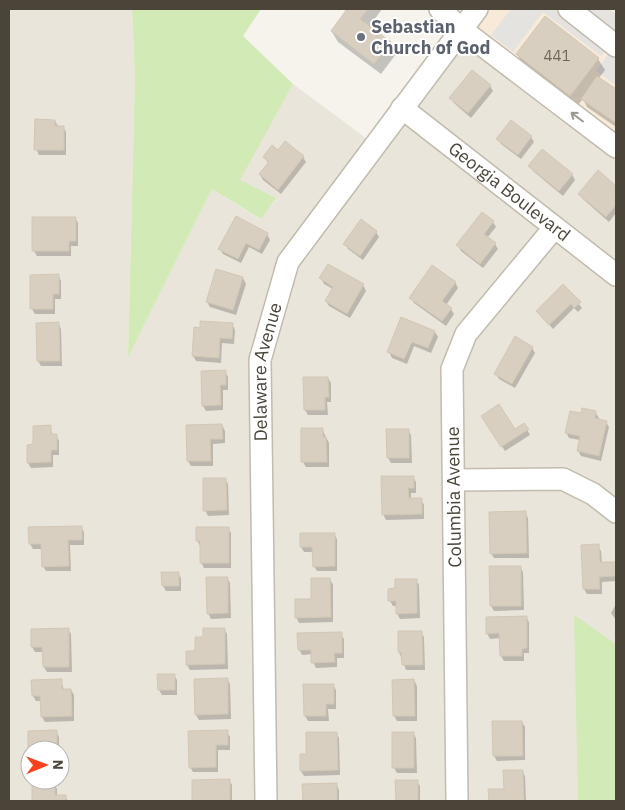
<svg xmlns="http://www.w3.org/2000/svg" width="625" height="810" font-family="'IBM Plex Sans',sans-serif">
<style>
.residential{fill:#eae5da;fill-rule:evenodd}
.commercial{fill:#f7ead8}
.green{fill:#d2eab5}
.parking{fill:#e5e3e0}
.shadow{fill:#0003}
.building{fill:#d8cfc1;stroke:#d3c7b4}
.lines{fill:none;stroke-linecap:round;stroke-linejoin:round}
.minor-casing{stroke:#c2bbae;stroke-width:24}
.minor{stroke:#fff;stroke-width:21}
.oneway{stroke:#9c9892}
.worship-dot{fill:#6b7280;stroke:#fff;stroke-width:2}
.labels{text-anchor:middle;stroke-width:4;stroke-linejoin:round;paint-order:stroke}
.number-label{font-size:15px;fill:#6e675b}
.worship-label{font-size:18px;font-weight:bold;fill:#5b616d;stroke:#fff;text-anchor:start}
.street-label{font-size:18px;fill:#4b4439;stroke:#fff}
</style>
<rect width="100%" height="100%" fill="#f6f3ec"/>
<!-- residential -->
<path class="residential" d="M9,9H132L135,76L128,356L212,189L260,219L276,199L239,180L293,84L370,141L453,30L616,154V801H9ZM30,750H60V780H30Z"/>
<!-- commercial -->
<polygon class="commercial" points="487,9 610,9 616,14 616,143 469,32"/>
<!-- green -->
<g class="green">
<polygon points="132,9 261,9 243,36 293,84 240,180 276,198 261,219 212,189 128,357 135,76"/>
<polygon points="574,615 616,644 616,801 578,801"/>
</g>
<!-- parking -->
<g class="parking">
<polygon points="511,9 610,9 616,14 616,35 601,56 543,12 513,52 491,35"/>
<polygon points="616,43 616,85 596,71"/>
</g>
<!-- shadow -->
<g class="shadow">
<polygon points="346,9 382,9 369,27 390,43 396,54 381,74 338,42 332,32 347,11"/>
<polygon points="545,18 598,59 605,70 599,78 616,90 616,127 587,107 583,99 577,106 523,65 517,54"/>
<polygon points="490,86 493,91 471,118 454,103 451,98"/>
<polygon points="55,121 58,126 63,127 66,132 66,155 39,155 36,149"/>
<polygon points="531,137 534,142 521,159 501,144 498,139"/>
<polygon points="542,150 572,175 575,180 563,196 533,171 530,166"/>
<polygon points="279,152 303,157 306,162 281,194 263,180 260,175 269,164 264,157"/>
<polygon points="598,172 616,188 616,213 609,222 583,199 580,194"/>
<polygon points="75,218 78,223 78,246 71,246 71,256 37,256 34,251"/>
<polygon points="493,222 496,227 487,238 495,244 498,249 483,268 461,251 458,245"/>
<polygon points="376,232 379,237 363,260 348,249 345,244"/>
<polygon points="267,234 270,240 262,254 249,247 241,263 223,254 220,249"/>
<polygon points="58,275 61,281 61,299 55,299 55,314 35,314 32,309"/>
<polygon points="243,278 246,284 236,315 210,307 207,302"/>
<polygon points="321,278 363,285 366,291 350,318 329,306 326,301 333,289 324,284"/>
<polygon points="455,282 458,288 446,305 451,309 454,314 446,326 414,303 411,298"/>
<polygon points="563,285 582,308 578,312 574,308 553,329 537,311"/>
<polygon points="58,323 61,329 62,366 41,366 38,361"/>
<polygon points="232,324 235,330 234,344 222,343 221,363 196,361 193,356"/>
<polygon points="435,332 438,337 431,353 414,346 407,364 392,358 389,352"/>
<polygon points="532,348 535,353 515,388 499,379 496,374"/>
<polygon points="225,371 228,377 228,390 223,390 223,410 206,411 203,406"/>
<polygon points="328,378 331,383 331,402 327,402 328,415 308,415 305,410"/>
<polygon points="595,412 599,418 598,420 606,422 609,427 601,461 581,456 578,451 580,440 569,438 566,432 582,415"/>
<polygon points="483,416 515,430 524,424 530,435 505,451"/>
<polygon points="222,425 225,431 225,443 213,444 213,466 191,466 188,461"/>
<polygon points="50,427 53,436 56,435 59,441 59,455 53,455 53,467 31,468 28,463 34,446"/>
<polygon points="322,429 329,443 329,467 306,467 303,462 302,430"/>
<polygon points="408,430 411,435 412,463 391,463 388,458"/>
<polygon points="413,477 416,482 416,493 411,493 411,499 421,499 424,505 424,519 386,520 383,514"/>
<polygon points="225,479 228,484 229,515 208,516 205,510"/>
<polygon points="525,512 528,518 529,558 494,558 491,553"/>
<polygon points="81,527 84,532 84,545 70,545 71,571 46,571 43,566 43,549 33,549 30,544 30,529"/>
<polygon points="228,528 231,533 231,568 204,568 201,562 200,546 197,540"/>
<polygon points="334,534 337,539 337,571 317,571 314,566 314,552 304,552 301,547"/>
<polygon points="582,546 598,546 601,551 602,563 616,563 616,581 602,582 602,594 587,594 584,589"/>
<polygon points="520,567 523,572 524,610 494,611 491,606"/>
<polygon points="178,573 181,578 181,591 166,591 163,586"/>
<polygon points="227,578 230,583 231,618 211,619 208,613"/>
<polygon points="330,579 333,585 333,622 299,623 296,617"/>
<polygon points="416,580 419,585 420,618 400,619 397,613 397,606 393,606 390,601 397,590"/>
<polygon points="616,604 616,620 611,613"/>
<polygon points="526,617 529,622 529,653 524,653 524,661 504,661 501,656 501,638 490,639 487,633"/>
<polygon points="68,629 71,634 72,672 47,672 44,667 44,652 35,652 32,647"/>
<polygon points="224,629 227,634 228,669 190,670 187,665 204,638"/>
<polygon points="421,632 424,637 425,670 406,670 399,652"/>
<polygon points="341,634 344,639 344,658 337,658 337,667 316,668 313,662 313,654 302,655 299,649"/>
<polygon points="174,675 177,680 177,695 162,695 159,690"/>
<polygon points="227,679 230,684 231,719 199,720 196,715"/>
<polygon points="61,680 64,690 71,690 74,695 74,721 45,722 42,717 42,701 36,701 33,696 33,681"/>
<polygon points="414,680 417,686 417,721 397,721 394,716 394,681"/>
<polygon points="333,685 336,690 336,709 328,709 329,721 308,721 305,716"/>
<polygon points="522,722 525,727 525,760 497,761 494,756"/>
<polygon points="56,731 59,737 59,750 30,750 30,770 29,732"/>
<polygon points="227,732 230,737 230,750 218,750 218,772 193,772 190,767"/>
<polygon points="336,733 339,738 340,775 304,776 301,771 307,755"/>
<polygon points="413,733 416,738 417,773 397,773 394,768"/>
<polygon points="522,771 525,776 526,801 490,801 490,790 505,790"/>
<polygon points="229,780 232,785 232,801 193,801 193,781"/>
<polygon points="417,781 420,786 420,801 397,801 397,782"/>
<polygon points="33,784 54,784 57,789 57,796 65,796 68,801 33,801"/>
<polygon points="336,784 339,790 339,801 304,801 304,785"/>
</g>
<!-- building -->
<g class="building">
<polygon points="347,9 368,9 360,19 391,42 374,64 331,31"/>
<polygon points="545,16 599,58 570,96 516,54"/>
<polygon points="472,70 491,85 468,113 449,98"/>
<polygon points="597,76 616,89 616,123 581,99"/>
<polygon points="35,119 55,120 55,126 64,126 64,150 34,150"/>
<polygon points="511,120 532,136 518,155 496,139"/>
<polygon points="285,141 304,156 278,190 259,174 269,162 263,157 272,145 278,150"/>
<polygon points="542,149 573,174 559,191 528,166"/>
<polygon points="598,170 616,186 616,205 606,217 578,194"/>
<polygon points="482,212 494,221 484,234 496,243 480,264 456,245"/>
<polygon points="236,216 268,233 259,250 246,243 238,259 218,249"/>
<polygon points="32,217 76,217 76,241 69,241 69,251 32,251"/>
<polygon points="361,219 377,231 360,256 343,244"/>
<polygon points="328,264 364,284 347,314 325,301 333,287 319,278"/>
<polygon points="432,265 456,282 442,301 452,308 442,321 409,298"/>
<polygon points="216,269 243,277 233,310 206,302"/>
<polygon points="59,274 59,294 53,294 53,309 30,309 30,275"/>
<polygon points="563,284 581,302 574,308 571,304 549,325 536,311"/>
<polygon points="401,317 435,331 428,348 412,342 404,359 387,352"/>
<polygon points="200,321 233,323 232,339 220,338 219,358 192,356 194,327 200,328"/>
<polygon points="59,322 60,361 37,361 36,323"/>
<polygon points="515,336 533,347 512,384 494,374"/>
<polygon points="226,370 226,385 220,385 221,405 202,406 201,371"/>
<polygon points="303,377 328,377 329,397 325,397 325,410 304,410"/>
<polygon points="499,404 515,429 524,423 529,429 501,447 481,416"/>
<polygon points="582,408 596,411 595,418 607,421 599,456 577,451 580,436 565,433 570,411 581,413"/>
<polygon points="222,424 223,439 210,439 211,461 187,461 186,425"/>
<polygon points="51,425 51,434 57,434 57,450 51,450 51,462 27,463 27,445 33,444 33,426"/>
<polygon points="301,428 323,428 323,437 326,437 327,462 301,462"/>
<polygon points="386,429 409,429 409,458 387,458"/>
<polygon points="381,476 414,476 414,488 408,488 409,498 422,498 422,514 382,515"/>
<polygon points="203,478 226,478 227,510 203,511"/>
<polygon points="526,511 527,553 490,554 489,512"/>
<polygon points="82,526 82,540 68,540 69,566 42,567 41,544 29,544 28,527"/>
<polygon points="196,527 229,527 229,563 200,563 200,541 196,541"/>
<polygon points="300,533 335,533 335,566 313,567 312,547 300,547"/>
<polygon points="599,544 600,562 616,562 616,576 599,577 600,589 583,589 581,545"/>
<polygon points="489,566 521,566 521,606 490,606"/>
<polygon points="161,572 179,572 179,586 162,586"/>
<polygon points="206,577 228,577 228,613 207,614"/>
<polygon points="311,578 330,578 331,617 295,618 295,599 311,599"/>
<polygon points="395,579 417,579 417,613 396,614 396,601 388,601 388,589 395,588"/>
<polygon points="527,616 527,648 522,649 522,656 500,656 499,633 486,634 486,617"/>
<polygon points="69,628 69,667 43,667 42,647 31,647 31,629"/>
<polygon points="203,628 225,628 225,664 186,665 186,651 195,651 195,637 203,637"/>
<polygon points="398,631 422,631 423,665 402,665 401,652 398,652"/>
<polygon points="342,632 342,653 334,653 335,662 311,663 311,650 298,650 297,633"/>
<polygon points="157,674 175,674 175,690 158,690"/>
<polygon points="228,678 228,714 195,715 194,679"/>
<polygon points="62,679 62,689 71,689 72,716 41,717 40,696 32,696 31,680"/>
<polygon points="414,679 415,716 393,716 392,680"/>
<polygon points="303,684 334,684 334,704 326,704 326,716 304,716"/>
<polygon points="492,721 522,721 523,756 493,756"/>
<polygon points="57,730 57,750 30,750 30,770 28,770 28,731"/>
<polygon points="228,730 228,745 216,745 216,767 189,768 188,731"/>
<polygon points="306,732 337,732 338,770 300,771 300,754 306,754"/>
<rect x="392" y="732" width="22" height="36"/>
<polygon points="503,770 523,770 524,801 489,801 488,789 504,789"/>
<polygon points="230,779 230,801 192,801 192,780"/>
<polygon points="395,780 418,780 418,801 396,801"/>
<polygon points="32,783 55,783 55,795 66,795 66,801 32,801"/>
<polygon points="337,783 337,801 303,801 302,784"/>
</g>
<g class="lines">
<!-- minor casing -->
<g class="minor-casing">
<g id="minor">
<polyline points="440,9 461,29 616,147"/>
<polyline points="569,9 616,46"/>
<path id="s1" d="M402,108L616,275"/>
<polyline points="454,480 563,479 593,494 616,512"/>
<path id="s2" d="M266,801L260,360L288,262L477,9"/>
<polyline points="457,801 452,369 466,334 554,228"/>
</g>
</g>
<!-- minor -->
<use href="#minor" class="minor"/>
</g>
<!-- one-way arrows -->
<defs><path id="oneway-shaft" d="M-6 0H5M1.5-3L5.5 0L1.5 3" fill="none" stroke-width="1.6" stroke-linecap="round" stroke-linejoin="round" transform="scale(1.25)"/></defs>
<use class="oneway" href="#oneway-shaft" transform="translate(577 117) rotate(-143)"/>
<!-- markers -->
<circle class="worship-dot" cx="361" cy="37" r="5"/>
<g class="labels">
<!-- number labels -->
<g class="number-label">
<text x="557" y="61">441</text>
</g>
<!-- worship labels -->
<g class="worship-label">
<text x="371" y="33">Sebastian<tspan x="371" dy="21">Church of God</tspan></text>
</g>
<!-- street labels -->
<g class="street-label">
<text dy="6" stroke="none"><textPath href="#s1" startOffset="136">Georgia Boulevard</textPath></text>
<text dy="6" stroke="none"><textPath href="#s2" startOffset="430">Delaware Avenue</textPath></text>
<text transform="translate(454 497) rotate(-91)" y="6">Columbia Avenue</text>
</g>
</g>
<!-- border -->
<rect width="625" height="810" fill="none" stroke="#4b4439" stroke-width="20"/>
<!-- north arrow -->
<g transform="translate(45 765) rotate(89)"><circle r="24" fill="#ffffff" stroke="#b7b4b0"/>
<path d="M0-4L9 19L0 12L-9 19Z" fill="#fc3f1d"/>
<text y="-8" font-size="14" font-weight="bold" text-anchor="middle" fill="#4b4439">N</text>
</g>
</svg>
